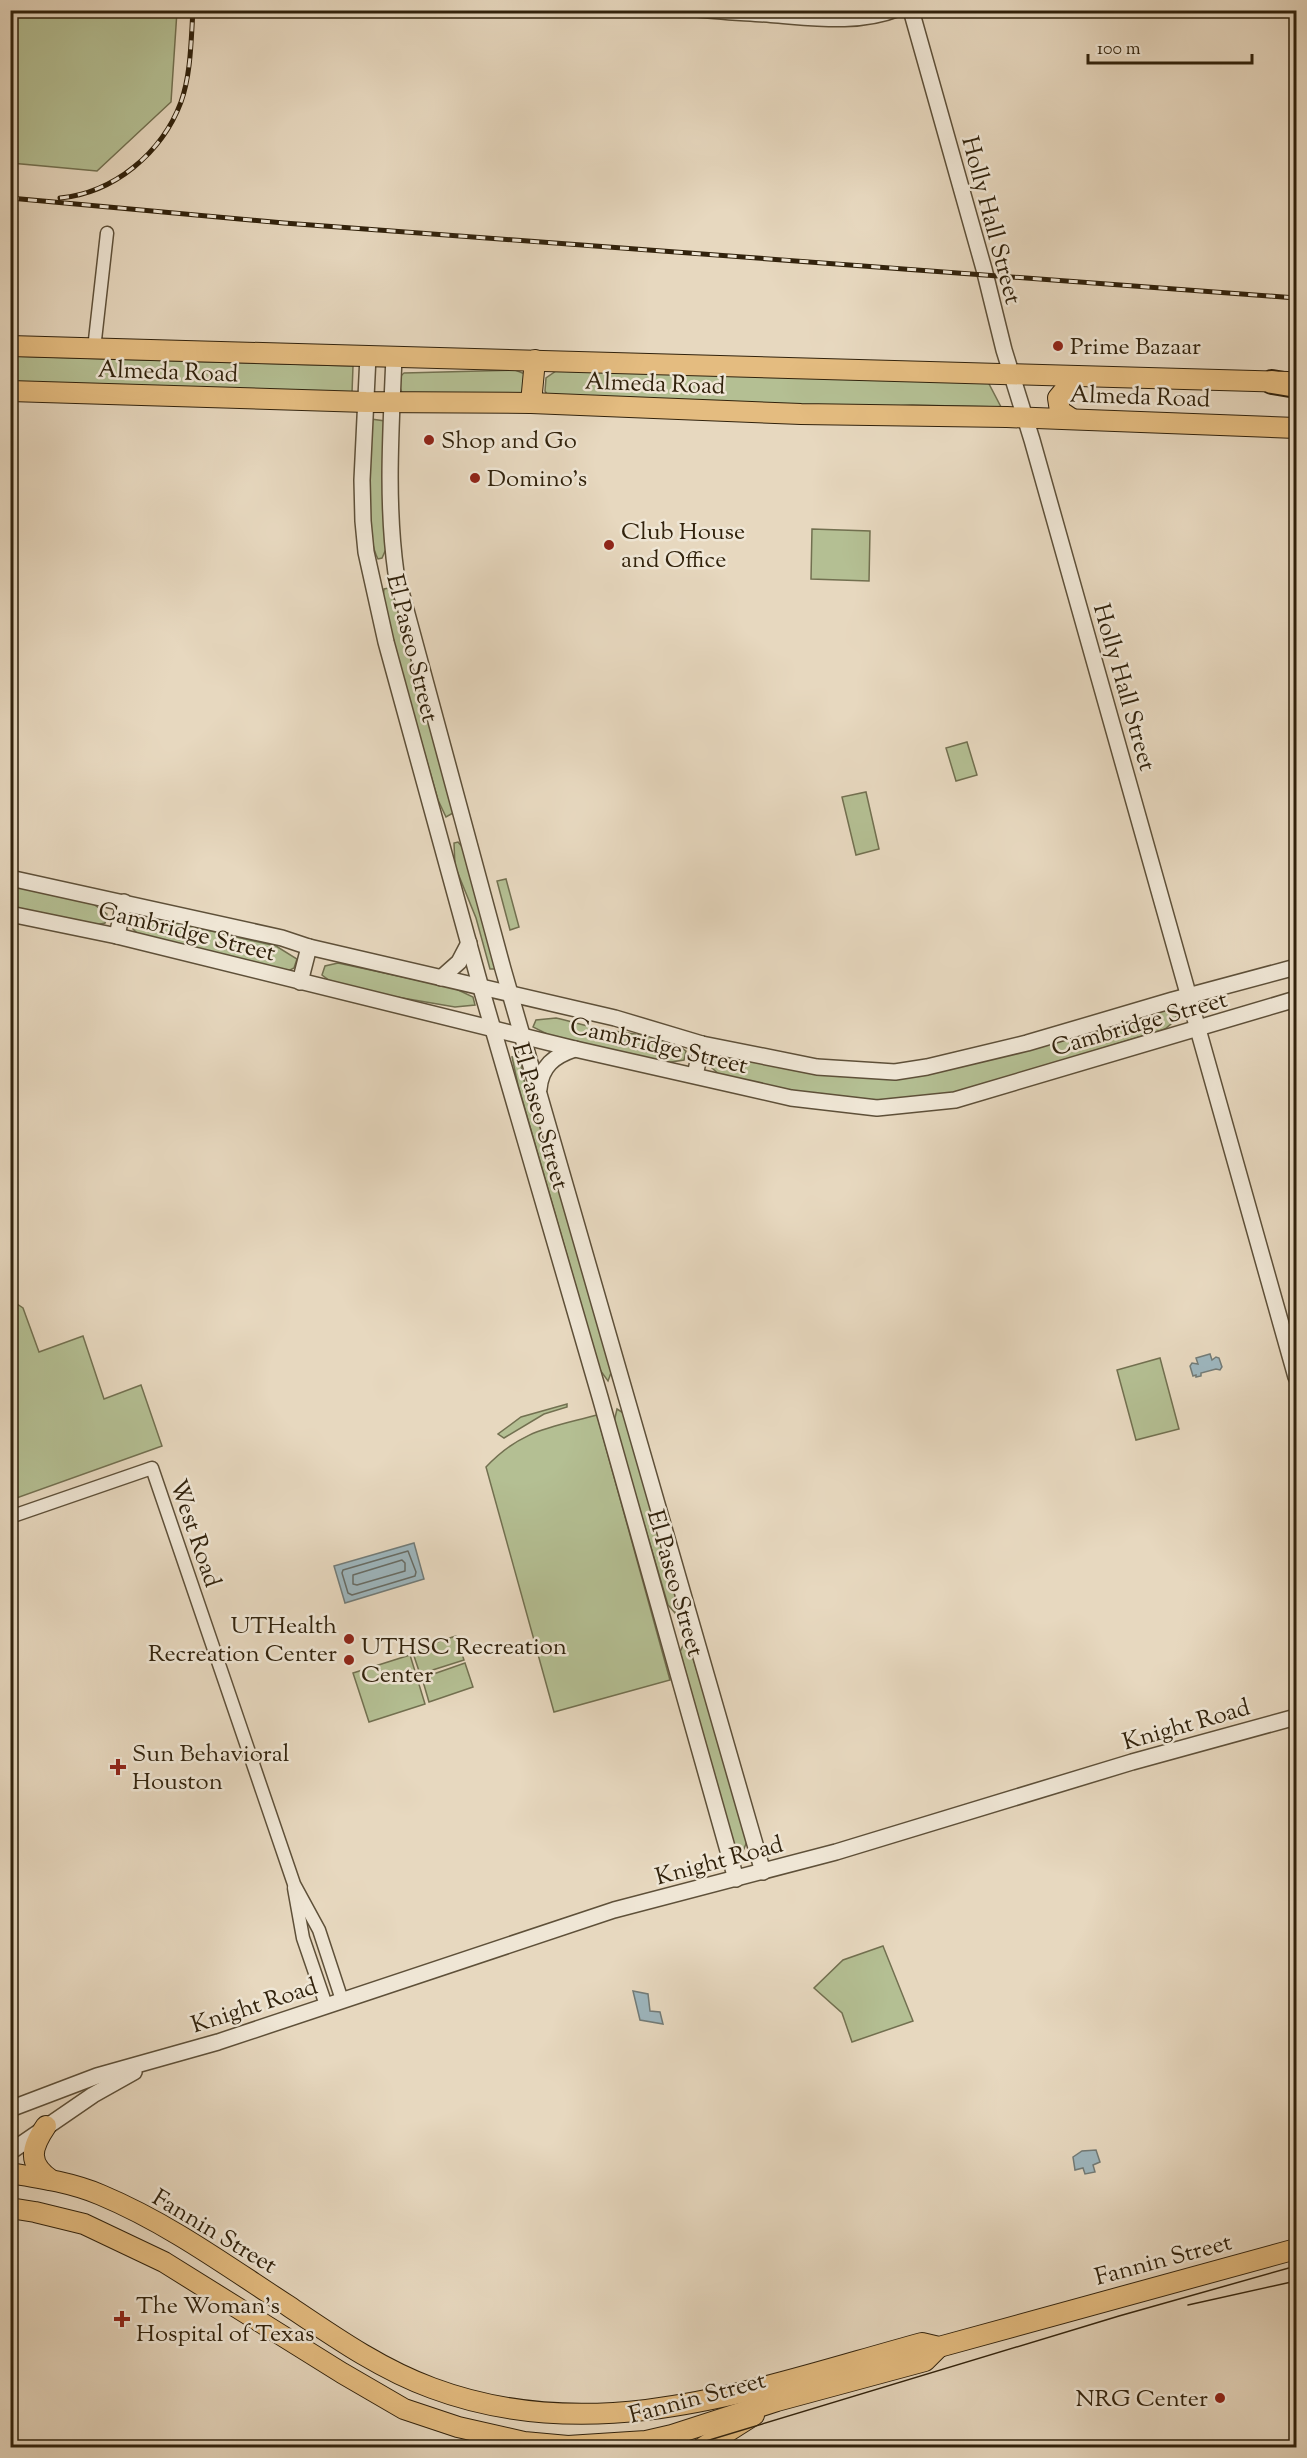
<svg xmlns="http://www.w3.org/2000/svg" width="1307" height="2458" font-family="'Sorts Mill Goudy',serif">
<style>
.green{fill:#b4bf93;stroke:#727050;stroke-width:1.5}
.water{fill:#9db6be;stroke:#727b77;stroke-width:1.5}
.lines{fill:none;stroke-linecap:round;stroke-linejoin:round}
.shore{stroke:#676c65;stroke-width:1.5}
.minor-casing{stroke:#5e5039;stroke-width:15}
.tertiary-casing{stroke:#5e5039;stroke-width:18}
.primary-casing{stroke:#31220c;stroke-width:22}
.motorway-casing{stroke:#31220c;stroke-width:26}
.minor{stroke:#efe6d5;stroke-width:12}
.tertiary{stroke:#efe6d5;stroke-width:15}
.primary{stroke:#e4bc80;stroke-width:20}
.motorway{stroke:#e4bc80;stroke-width:22}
.tram{stroke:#31220c;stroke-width:1.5}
.rail-casing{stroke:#31220c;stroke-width:5}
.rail{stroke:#efe6d5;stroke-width:3;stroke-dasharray:9;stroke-linecap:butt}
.poi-dot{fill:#8f2418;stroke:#efe6d5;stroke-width:2}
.labels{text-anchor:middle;stroke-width:5;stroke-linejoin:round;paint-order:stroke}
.street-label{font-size:24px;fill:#31220c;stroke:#efe6d5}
.poi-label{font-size:24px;fill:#31220c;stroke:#efe6d5;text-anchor:start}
</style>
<rect width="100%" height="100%" fill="#e7d8bf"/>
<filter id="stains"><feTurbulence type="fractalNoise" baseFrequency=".00333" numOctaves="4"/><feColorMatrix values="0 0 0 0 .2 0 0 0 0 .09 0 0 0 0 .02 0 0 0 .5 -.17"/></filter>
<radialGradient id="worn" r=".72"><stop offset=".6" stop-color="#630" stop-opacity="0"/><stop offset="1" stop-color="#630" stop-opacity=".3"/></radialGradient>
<!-- green -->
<g class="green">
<polygon points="10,11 177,11 171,102 97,171 11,163"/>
<polygon points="11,356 353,366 352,393 11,385"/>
<path d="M515,370L525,374L524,393H402C399,387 398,377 404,373Z"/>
<polygon points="556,371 988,382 1001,407 912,405 853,409 548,396 545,391 546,378"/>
<path d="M371,419L385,421L383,502L386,549L382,558L378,559C363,531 370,453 371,419Z"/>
<polygon points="812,529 870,531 869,581 811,579"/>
<polygon points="389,588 396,603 449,790 453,813 446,817 438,800 382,605 384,589"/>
<polygon points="967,742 977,775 956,781 946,748"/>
<polygon points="866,792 879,849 856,855 842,797"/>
<polygon points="458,842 464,849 497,969 490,969 476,918 455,866 454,843"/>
<polygon points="506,879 519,927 510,930 497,881"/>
<polygon points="10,883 92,903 107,914 105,923 96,925 11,909"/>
<polygon points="155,918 276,946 297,959 294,968 288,971 141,937 133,929 135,921"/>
<polygon points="338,963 454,988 473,997 475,1005 455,1007 338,987 322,975 325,966"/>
<polygon points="1165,1009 1174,1010 1177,1019 1165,1029 954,1094 886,1102 823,1099 721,1076 712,1068 714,1059 726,1054 939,1072"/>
<path d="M556,1018C573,1022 589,1027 606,1030C634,1035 663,1033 686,1051L684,1060L665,1063L549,1035L533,1027L536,1020Z"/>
<polygon points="519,1056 526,1089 548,1144 612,1370 608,1381 600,1370 595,1353 518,1085 512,1057"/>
<polygon points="11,1300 23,1308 39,1352 83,1336 104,1399 141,1385 162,1446 11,1500"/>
<polygon points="1160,1358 1179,1429 1136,1440 1117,1370"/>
<polygon points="567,1404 567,1407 544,1414 504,1438 498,1434 521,1417"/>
<polygon points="617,1409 625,1414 677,1598 675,1613 668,1605 614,1422"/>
<path d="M597,1415L670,1680L554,1712L486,1467C521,1430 549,1428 597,1415Z"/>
<polygon points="456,1636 464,1660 420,1674 412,1650"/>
<polygon points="684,1643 691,1651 748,1839 743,1851 734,1845 680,1652"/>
<polygon points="410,1655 425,1704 369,1722 353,1673"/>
<polygon points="465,1663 473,1687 429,1702 422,1678"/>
<polygon points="883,1946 913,2021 852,2042 842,2013 814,1988 843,1960"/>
</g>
<!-- water -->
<g class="water">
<polygon points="1210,1354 1212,1360 1216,1357 1219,1358 1222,1367 1220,1370 1216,1369 1201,1373 1201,1376 1196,1377 1196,1375 1193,1376 1190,1366 1192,1363 1198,1364 1196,1358"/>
<polygon points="414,1543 424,1579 345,1603 334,1566"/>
<polygon points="633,1991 648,1994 650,2011 660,2012 663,2024 640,2020"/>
<polygon points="1096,2150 1100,2162 1093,2165 1095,2172 1085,2174 1083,2168 1075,2170 1073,2157 1082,2151"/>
</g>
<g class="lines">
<!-- shore -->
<g class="shore">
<polygon points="408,1551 416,1572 415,1576 352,1595 348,1593 342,1573 343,1570"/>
<polygon points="402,1560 405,1563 405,1571 357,1585 353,1584 353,1575"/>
</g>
<!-- minor casing -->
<g class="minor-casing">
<g id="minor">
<path d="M693,10C719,13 745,14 771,16C813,19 858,26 898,10"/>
<polyline points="94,349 107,233"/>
<polyline points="10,1517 152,1468 294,1884 319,1930 342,2000"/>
<polyline points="294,1888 303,1938 326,2005"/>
</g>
</g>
<!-- tertiary casing -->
<g class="tertiary-casing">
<g id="tertiary">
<polyline points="911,10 984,269 1004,350 1032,440 1296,1377"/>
<polyline points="368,356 362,480 363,521 366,552 386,642 481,988 600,1397 736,1879"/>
<path d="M394,357C391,429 386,501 396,573L503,969L763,1872"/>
<polyline points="10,878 282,938 309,947 615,1018 702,1044 817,1067 895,1072 927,1067 1027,1043 1173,1000 1296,967"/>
<polyline points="10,914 117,936 575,1049 734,1085 791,1098 877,1108 955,1100 1296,999"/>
<polyline points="117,936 124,902"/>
<polyline points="441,978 459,962 469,943"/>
<polyline points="300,982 309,947"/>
<polyline points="695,1075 702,1044"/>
<path d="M539,1089C541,1066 554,1056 575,1049"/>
<polyline points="10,2109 97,2076 218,2042 614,1910 836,1852 1132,1762 1296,1717"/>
<polyline points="10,2152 93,2095 134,2072"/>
</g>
</g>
<!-- primary casing -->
<g class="primary-casing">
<g id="primary">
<polyline points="10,346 1288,382"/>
<polyline points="10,391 366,402 531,403 801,414 1007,417 1296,428"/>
<polyline points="531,403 535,360"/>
<polyline points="1072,419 1060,411 1058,398 1076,376"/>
<path d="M46,2126C31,2148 27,2163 51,2180"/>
<path d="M10,2173C41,2178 73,2183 101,2195C168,2223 227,2266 287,2305C333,2336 380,2369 432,2388C598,2450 760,2387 922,2343L939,2347L1296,2249"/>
<polyline points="10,2208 35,2212 84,2224 164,2262 342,2373 404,2409 458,2427 524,2442 568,2446 646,2441 672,2435 777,2401 925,2361 939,2347"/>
<polyline points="702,2448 754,2415"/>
</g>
</g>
<!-- motorway casing -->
<g class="motorway-casing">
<polyline id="motorway" points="1272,382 1296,386"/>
</g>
<!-- minor -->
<use href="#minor" class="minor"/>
<!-- tertiary -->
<use href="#tertiary" class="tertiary"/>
<!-- primary -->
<use href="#primary" class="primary"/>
<!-- motorway -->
<use href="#motorway" class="motorway"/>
<!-- tram -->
<g class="tram">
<polyline points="1188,2305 1296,2281"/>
<polyline points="683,2448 1119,2316 1296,2266"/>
</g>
<!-- rail casing -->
<g class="rail-casing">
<g id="rail">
<polyline points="10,198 284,223 1296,298"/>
<path d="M60,198C114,193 162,153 181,102C191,74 191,40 193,10"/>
</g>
</g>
<!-- rail -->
<use href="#rail" class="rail"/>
</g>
<!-- markers -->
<g class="poi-dot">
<circle cx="1058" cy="346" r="6"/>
<circle cx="429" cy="440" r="6"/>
<circle cx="475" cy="478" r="6"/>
<circle cx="609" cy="545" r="6"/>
<circle cx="349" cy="1639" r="6"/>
<circle cx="349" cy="1660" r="6"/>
<path d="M115 1758h6v6h6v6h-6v6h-6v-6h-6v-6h6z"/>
<path d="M119 2310h6v6h6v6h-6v6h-6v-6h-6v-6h6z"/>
<circle cx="1220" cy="2398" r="6"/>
</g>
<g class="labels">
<!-- street labels -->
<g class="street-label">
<text transform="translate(992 220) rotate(75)" y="8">Holly Hall Street</text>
<text transform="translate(168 371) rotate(2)" y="8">Almeda Road</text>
<text transform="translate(655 383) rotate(2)" y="8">Almeda Road</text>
<text transform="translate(1140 396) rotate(2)" y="8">Almeda Road</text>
<text transform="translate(413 648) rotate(76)" y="8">El Paseo Street</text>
<text transform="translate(1125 687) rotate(74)" y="8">Holly Hall Street</text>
<text transform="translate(187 931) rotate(14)" y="8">Cambridge Street</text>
<text transform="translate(1139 1023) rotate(-16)" y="8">Cambridge Street</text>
<text transform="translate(659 1045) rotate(13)" y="8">Cambridge Street</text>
<text transform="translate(541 1116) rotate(74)" y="8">El Paseo Street</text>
<text transform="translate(196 1533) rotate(71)" y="8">West Road</text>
<text transform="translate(676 1583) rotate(74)" y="8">El Paseo Street</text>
<text transform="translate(1186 1724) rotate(-16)" y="8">Knight Road</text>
<text transform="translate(719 1860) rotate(-15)" y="8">Knight Road</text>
<text transform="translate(254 2005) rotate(-18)" y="8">Knight Road</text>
<text transform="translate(215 2231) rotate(31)" y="8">Fannin Street</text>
<text transform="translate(1163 2259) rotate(-15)" y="8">Fannin Street</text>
<text transform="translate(697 2397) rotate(-15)" y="8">Fannin Street</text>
</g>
<!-- poi labels -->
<g class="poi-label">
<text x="1070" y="354">Prime Bazaar</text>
<text x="441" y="448">Shop and Go</text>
<text x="487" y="486">Domino's</text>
<text x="621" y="539">Club House<tspan x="621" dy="28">and Office</tspan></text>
<text x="337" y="1633" text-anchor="end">UTHealth<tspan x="337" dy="28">Recreation Center</tspan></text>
<text x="361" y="1654">UTHSC Recreation<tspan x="361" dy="28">Center</tspan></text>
<text x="132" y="1761">Sun Behavioral<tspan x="132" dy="28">Houston</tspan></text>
<text x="136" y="2313">The Woman's<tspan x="136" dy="28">Hospital of Texas</tspan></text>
<text x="1208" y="2406" text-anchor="end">NRG Center</text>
</g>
</g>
<!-- margin -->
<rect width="1307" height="2458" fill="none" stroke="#e7d8bf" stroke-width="36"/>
<rect x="12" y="12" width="1283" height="2434" fill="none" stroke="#31220c" stroke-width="3"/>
<rect x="18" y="18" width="1271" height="2422" fill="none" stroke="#31220c" stroke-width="1.5"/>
<!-- scale -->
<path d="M1088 54v9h164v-9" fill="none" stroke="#31220c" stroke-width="3"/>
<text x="1097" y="54" font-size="18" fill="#31220c" stroke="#efe6d5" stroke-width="4.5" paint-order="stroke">100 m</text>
<rect width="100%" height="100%" filter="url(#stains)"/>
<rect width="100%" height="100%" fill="url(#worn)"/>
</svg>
